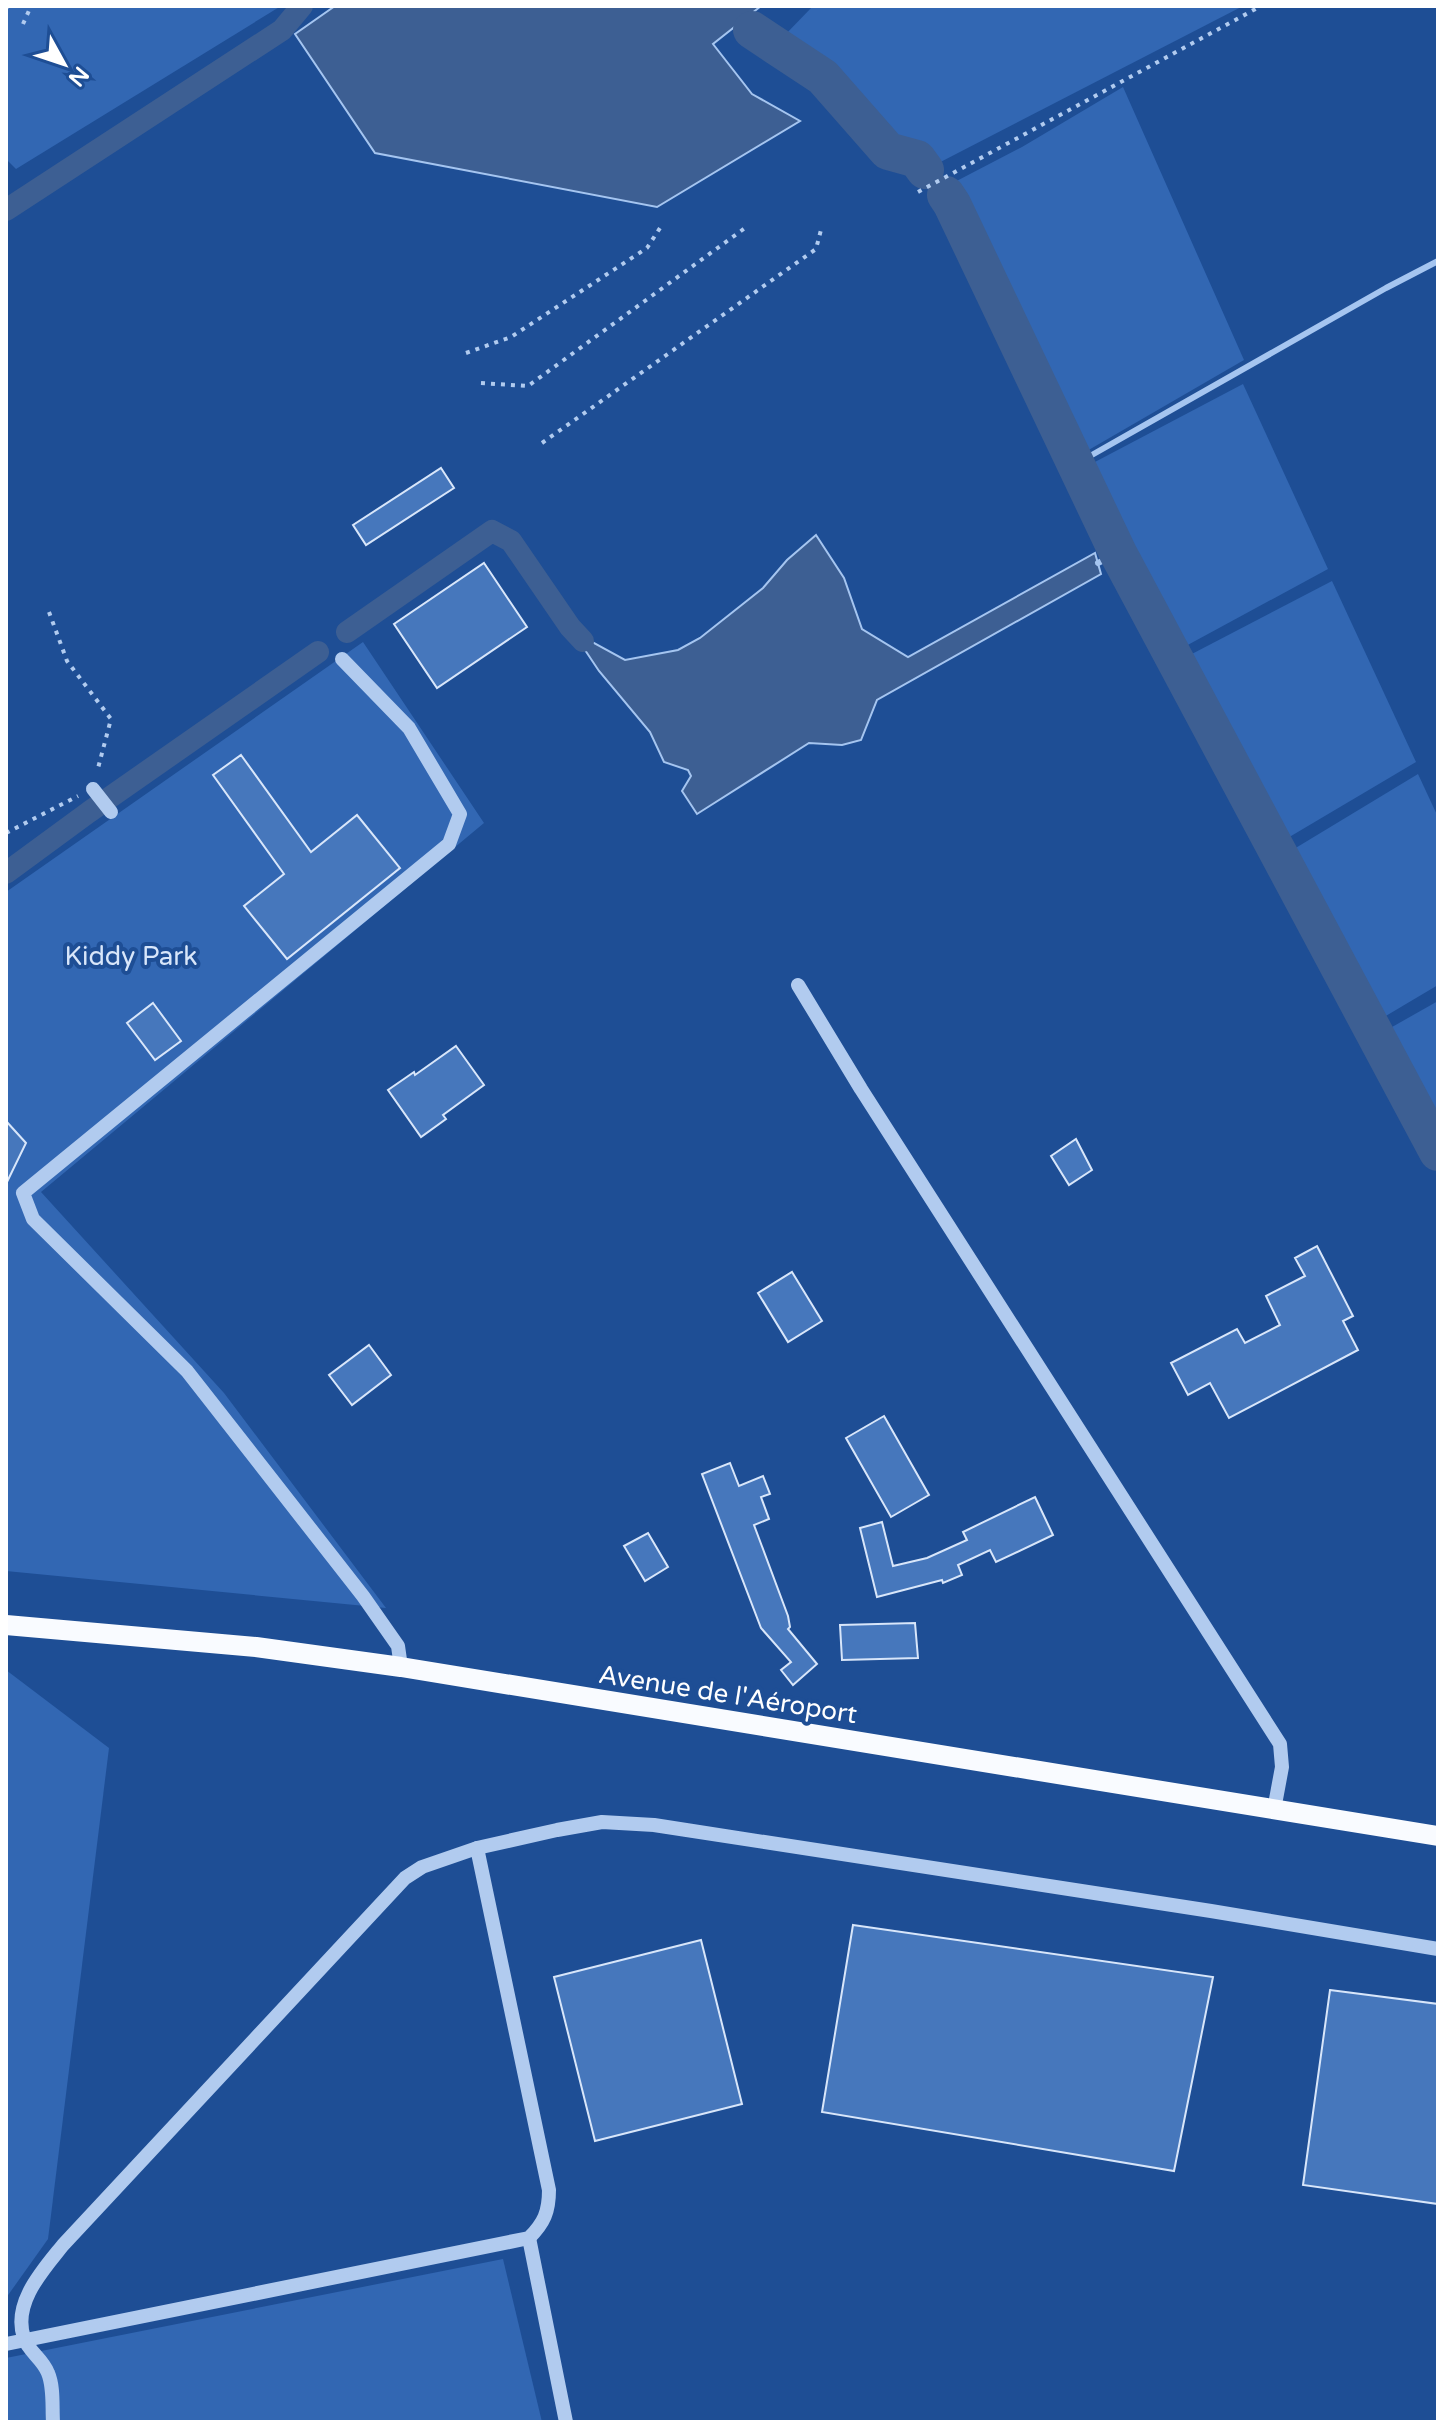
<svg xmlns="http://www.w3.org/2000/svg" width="1444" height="2428" font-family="'Varela Round',sans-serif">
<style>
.green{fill:#3267b3}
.water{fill:#3d5f93;stroke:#a5c5f0;stroke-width:2}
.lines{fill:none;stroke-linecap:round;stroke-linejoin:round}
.stream{stroke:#a5c5f0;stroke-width:6}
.canal{stroke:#3d5f93;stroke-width:22}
.river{stroke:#3d5f93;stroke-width:38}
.building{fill:#4677bc;stroke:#d8e6fa;stroke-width:2}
.path{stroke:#b1cbef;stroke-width:4;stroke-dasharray:4 6;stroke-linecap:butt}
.minor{stroke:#b1cbef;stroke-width:14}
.major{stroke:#f9fbff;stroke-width:20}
.labels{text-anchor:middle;stroke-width:8;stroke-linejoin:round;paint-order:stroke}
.park-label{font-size:26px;fill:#d8e6fa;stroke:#1e4e95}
.street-label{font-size:26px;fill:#fff;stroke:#1e4e95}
</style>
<rect width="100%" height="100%" fill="#1e4e95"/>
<!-- green -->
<g class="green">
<polygon points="6,6 281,6 16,169 6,159"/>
<polygon points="813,6 1243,6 925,170 783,37"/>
<polygon points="1123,87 1244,360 1080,455 1031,347 947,186 1022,147"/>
<polygon points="1243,384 1328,569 1184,647 1093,463"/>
<polygon points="1332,581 1416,762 1286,839 1188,656"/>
<polygon points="363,642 484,823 41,1192 224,1393 386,1608 6,1571 6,892"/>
<polygon points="1418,774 1438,817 1438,985 1379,1020 1289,852"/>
<polygon points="1438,1001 1438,1130 1385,1031"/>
<polygon points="6,1670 109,1748 48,2239 6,2298"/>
<polygon points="503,2259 542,2422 6,2422 6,2358"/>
</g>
<!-- water -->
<g class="water">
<polygon points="335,6 761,6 713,44 752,94 800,121 657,207 375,153 295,34"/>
<polygon points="816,535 844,578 862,629 908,657 1095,553 1101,574 877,700 861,740 842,745 809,743 697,814 682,791 691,776 688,770 664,762 650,732 599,671 581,644 585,638 625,660 678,650 700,638 763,588 787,560"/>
</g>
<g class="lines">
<!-- stream -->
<g class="stream">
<polyline points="1076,464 1386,288 1438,261"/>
<polyline points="1098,563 1118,553"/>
</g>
<!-- canal -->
<g class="canal">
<polyline points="6,210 282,30 302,6"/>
<polyline points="347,632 492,531 511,541 570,627 583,641"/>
<polyline points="6,873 89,812 318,652"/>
</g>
<!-- river -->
<g class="river">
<polyline points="752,30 823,77 888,151 917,159 925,170"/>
<polyline points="946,195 952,204 1118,553 1438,1152"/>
</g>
</g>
<!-- building -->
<g class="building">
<polygon points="441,468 454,488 366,545 353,525"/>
<polygon points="484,563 527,627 437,688 394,624"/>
<polygon points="241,755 311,852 357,815 400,868 287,959 244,906 284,874 213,775"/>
<polygon points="153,1003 181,1041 155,1060 127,1023"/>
<polygon points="456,1046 484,1085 443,1115 446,1119 421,1137 388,1090 414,1072 415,1075"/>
<polygon points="6,1121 26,1143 6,1184"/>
<polygon points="1076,1139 1092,1170 1069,1185 1051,1156"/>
<polygon points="1317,1246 1353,1316 1343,1321 1358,1350 1229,1418 1210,1383 1188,1395 1171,1363 1237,1329 1245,1343 1280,1325 1266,1296 1305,1276 1295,1258"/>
<polygon points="792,1272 822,1321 788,1342 758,1293"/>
<polygon points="369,1345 391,1375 352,1405 329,1375"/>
<polygon points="884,1416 929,1495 891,1517 846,1438"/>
<polygon points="730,1463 739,1486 763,1476 770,1494 761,1497 769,1519 754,1525 788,1616 790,1627 788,1629 817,1664 793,1685 781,1670 791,1662 761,1628 702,1474"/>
<polygon points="1035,1497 1053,1535 996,1562 990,1550 958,1565 962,1575 943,1583 942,1580 877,1597 860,1528 882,1522 893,1566 927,1558 967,1540 963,1532"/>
<polygon points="648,1533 668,1567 645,1581 624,1546"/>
<polygon points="915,1623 918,1658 842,1660 840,1625"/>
<polygon points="853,1925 1213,1977 1174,2171 822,2112"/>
<polygon points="701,1940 742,2104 595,2141 554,1977"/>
<polygon points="1330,1990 1438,2004 1438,2204 1303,2185"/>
</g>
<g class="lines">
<!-- path -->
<g class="path">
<polyline points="6,8 8,6"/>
<polyline points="23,24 31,6"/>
<polyline points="918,192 1261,6"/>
<polyline points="466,353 511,337 647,248 660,228"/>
<polyline points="481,383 528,386 745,228"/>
<polyline points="542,443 816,249 822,226"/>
<polyline points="49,612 67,661 111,719 97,772"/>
<polyline points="6,833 78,796"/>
</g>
<!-- minor -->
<g class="minor">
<polyline points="342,659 409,728 460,814 449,844 23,1193 33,1219 187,1371 363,1596 398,1646 401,1667"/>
<polyline points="93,789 111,812"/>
<polyline points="798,985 861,1089 1280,1744 1282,1767 1274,1810"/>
<polyline points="529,2238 566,2422"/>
<path d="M6,2344L529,2238C544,2223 549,2212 549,2190L477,1848"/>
<path d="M53,2422C52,2406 54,2387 48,2373C43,2359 28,2351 24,2338C12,2303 43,2270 63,2245L405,1878L422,1867L477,1848L557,1830L602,1822L654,1825L1211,1911L1438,1949"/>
</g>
<!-- major -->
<polyline class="major" points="6,1625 256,1647 401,1667 1438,1836"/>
</g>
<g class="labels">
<!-- park labels -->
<g class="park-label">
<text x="131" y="965">Kiddy Park</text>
</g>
<!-- street labels -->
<g class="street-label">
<text transform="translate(728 1694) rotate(9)" y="9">Avenue de l'Aéroport</text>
</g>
</g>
<!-- border -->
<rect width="1444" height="2428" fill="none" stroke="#ffffff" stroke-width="16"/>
<!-- north arrow -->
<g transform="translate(64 64) rotate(130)" stroke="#1e4e95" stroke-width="6" paint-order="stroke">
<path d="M0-6L14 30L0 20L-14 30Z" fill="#ffffff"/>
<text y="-12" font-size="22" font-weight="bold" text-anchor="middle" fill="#ffffff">N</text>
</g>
</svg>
